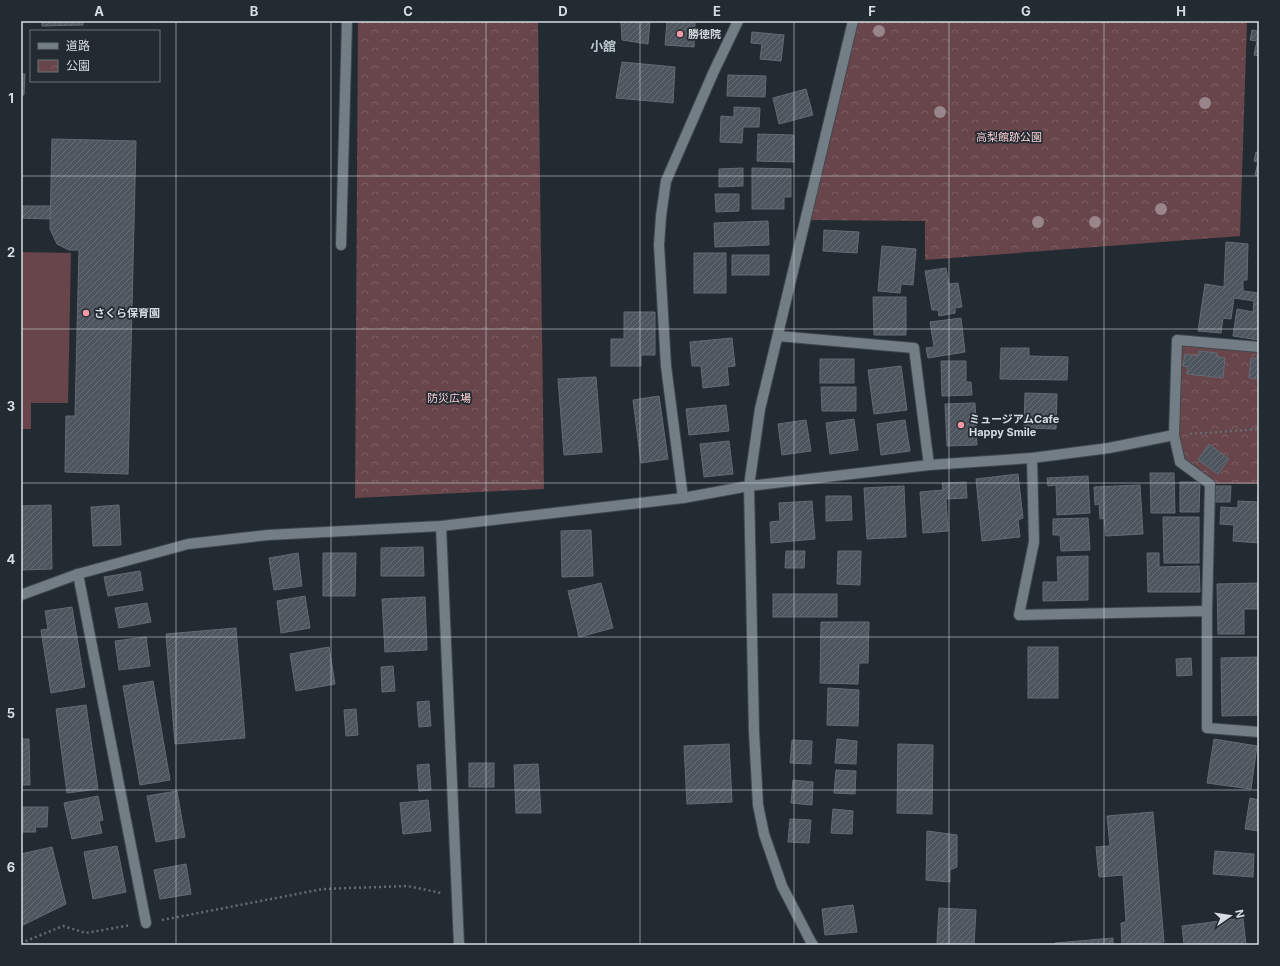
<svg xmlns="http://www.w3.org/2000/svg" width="1280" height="966" font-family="Inter,'Noto Sans JP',sans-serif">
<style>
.park{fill:url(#park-crowns)}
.garden{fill:#67454a}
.building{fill:url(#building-hatch);stroke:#626b74}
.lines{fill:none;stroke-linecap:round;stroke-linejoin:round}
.minor-casing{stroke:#41474e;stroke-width:12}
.path{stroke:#656c72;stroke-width:2.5;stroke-dasharray:2 3;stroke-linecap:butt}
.minor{stroke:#737d85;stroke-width:10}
.tree{fill:#99858a}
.grid{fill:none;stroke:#d7dce1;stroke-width:1;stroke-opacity:0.55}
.poi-dot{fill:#f49aa6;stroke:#232b32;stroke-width:1.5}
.labels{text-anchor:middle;stroke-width:3.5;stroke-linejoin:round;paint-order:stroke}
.poi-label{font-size:11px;font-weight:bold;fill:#d7dce1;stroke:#232b32;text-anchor:start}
.park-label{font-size:11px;fill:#f9ced2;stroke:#232b32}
.quarter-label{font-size:13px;font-weight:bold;fill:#bac4ce;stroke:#232b32}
.neatline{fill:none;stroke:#d7dce1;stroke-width:1.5}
.grid-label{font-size:13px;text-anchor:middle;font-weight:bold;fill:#d7dce1}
</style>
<defs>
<pattern id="park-crowns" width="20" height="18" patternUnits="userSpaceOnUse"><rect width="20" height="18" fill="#67454a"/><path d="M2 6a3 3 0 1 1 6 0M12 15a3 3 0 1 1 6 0" fill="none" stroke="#7c5f64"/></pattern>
<pattern id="building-hatch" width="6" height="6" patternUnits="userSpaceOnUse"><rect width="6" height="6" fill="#4d555e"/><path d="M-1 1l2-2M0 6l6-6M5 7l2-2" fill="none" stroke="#666d75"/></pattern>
</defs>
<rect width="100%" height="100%" fill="#232b32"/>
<!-- park -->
<g class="park">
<polygon points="358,21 538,21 544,489 355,498"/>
<polygon points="853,21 1247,21 1240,236 925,260 925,221 806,220"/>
<polygon points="1177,340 1259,347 1259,484 1210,484 1180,462 1174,435"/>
</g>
<!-- garden -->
<polygon class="garden" points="21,252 71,253 68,403 31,403 31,429 21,429"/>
<!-- building -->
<g class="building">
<polygon points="42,21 83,21 83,25 42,26"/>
<polygon points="621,21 650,21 648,44 622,40"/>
<polygon points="667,21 717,21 717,22 695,22 694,47 665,45"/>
<polygon points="1252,30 1259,31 1259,56 1254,55 1257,41 1250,40"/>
<polygon points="752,32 784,35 781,61 760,59 762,44 751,43"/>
<polygon points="622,62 675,67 673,103 616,98"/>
<polygon points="21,74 25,74 24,95 21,95"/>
<polygon points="728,75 766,76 765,97 727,96"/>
<polygon points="806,89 813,115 779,124 773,98"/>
<polygon points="734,107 760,108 759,127 743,127 742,143 720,142 721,116 734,117"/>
<polygon points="758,134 794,135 794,162 757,161"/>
<polygon points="52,139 136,141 128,474 65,472 66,416 75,416 79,250 69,250 57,244 50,229"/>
<polygon points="1256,152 1259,153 1259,176 1255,175 1258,162 1254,161"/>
<polygon points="743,168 743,186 719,187 719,169"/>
<polygon points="752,168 791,169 791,197 784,197 784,209 752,209"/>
<polygon points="715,194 739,194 739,211 716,212"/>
<polygon points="21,206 51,206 50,219 21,218"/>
<polygon points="768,221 769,245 715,247 714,223"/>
<polygon points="824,230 859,232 857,253 823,251"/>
<polygon points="1226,242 1248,244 1247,280 1243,280 1243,291 1259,293 1259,340 1233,336 1237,309 1253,312 1254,301 1234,298 1231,319 1223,318 1221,333 1198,331 1205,284 1224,287"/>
<polygon points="882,246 916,249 913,285 901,284 900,293 878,291"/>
<rect x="694" y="253" width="32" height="40"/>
<rect x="732" y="255" width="37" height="20"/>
<polygon points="946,268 949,284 958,283 962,307 955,308 955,313 939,316 938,310 932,310 925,271"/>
<polygon points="873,297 906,297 906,335 874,335"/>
<polygon points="624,312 655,312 655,355 641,355 641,366 611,366 611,339 624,339"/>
<polygon points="961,318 965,352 928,358 926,348 934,347 930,322"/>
<polygon points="732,338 735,366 727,367 729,385 703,388 701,366 692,366 690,342"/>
<polygon points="1001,348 1029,348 1029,356 1068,357 1067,380 1000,379"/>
<polygon points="1199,351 1217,353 1217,357 1225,358 1223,378 1187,374 1188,367 1183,366 1185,354 1198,356"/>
<polygon points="1257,356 1259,357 1259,379 1249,378 1251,358 1257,359"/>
<rect x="820" y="359" width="34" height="24"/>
<polygon points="941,361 966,361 966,382 971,382 972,395 942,396"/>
<polygon points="901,366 907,410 874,414 868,370"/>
<polygon points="596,377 602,452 564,455 558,379"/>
<polygon points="821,387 856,387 856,411 822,411"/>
<polygon points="1025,393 1057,394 1056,429 1024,428"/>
<polygon points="659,396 668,459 641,463 633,400"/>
<polygon points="975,403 977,445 947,446 945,404"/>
<polygon points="726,405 729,431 689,435 686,409"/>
<polygon points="854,419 858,450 830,454 826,423"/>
<polygon points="806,420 811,451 782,455 778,424"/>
<polygon points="905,420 910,451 881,455 877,424"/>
<polygon points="729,441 733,474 704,477 700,444"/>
<polygon points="1209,444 1229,459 1218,474 1198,460"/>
<polygon points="1150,473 1174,473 1175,513 1151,513"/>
<polygon points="1018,474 1023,518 1018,520 1020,537 982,541 976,479"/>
<polygon points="1088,476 1090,513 1057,515 1056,485 1048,486 1047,478"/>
<polygon points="966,482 967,498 946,499 948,531 923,533 920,492 943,490 942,483"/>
<polygon points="1180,482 1200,482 1199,512 1180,512"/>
<polygon points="1140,485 1143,534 1106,536 1104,518 1100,519 1099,504 1095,505 1094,487"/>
<polygon points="904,486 906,537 867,539 864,488"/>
<polygon points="1213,486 1231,486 1230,502 1213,502"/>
<polygon points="1258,494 1259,543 1233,541 1234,525 1220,524 1221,507 1238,508 1238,501 1258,502"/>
<polygon points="826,496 851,496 852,520 826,521"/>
<polygon points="812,501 815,539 771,543 770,522 780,521 779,503"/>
<polygon points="51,505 52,569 22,570 21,506"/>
<polygon points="119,505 121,545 93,546 91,507"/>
<polygon points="1163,517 1199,517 1199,563 1164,563"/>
<polygon points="1088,518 1090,550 1061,551 1060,535 1053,535 1053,519"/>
<polygon points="591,530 593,576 562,577 561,531"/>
<polygon points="423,547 424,576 381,576 381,548"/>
<polygon points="786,551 805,551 804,568 785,568"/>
<polygon points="838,551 861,551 860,585 837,584"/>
<polygon points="298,553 302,586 274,590 269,558"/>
<polygon points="323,553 356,553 355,596 323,596"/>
<polygon points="1147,553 1159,553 1159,567 1199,566 1200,592 1148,592"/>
<polygon points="1088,556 1088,600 1043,601 1043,582 1058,582 1057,557"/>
<polygon points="140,571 143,590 108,596 104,577"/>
<polygon points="601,583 613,628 579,637 568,591"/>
<polygon points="1259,583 1259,609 1244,609 1244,634 1218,634 1217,584"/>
<rect x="773" y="594" width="64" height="23"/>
<polygon points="305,596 310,628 281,633 277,601"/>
<polygon points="425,597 427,650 385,652 382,599"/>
<polygon points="147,603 151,622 119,628 115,608"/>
<polygon points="72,607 85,687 51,693 41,630 48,629 45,611"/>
<polygon points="821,622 869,622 868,663 859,663 858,684 820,683"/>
<polygon points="236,628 245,738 175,744 166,634"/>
<polygon points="146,637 150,666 119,670 115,641"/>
<polygon points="329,647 335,684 296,691 290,654"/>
<rect x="1028" y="647" width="30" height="51"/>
<polygon points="1259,657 1259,715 1222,716 1221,658"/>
<polygon points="1191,658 1192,675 1177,676 1176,659"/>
<polygon points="393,666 395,691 382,692 381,667"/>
<polygon points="153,681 170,780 140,785 123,686"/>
<polygon points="828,688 859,690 858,726 827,725"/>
<polygon points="429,701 431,726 419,727 417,702"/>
<polygon points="86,705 98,789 67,793 56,709"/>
<polygon points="356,709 358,735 346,736 344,710"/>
<polygon points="21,739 29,739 30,785 21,785"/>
<polygon points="837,739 857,741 856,764 835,763"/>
<polygon points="1214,739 1257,746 1251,789 1207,783"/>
<polygon points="792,740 812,741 811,764 790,763"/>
<polygon points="729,744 732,802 687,804 684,746"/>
<polygon points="898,744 933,745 932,814 897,813"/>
<rect x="469" y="763" width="25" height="24"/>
<polygon points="429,764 431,790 419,791 417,765"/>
<polygon points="538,764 541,813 516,813 514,765"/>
<polygon points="836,770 856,771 855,794 834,793"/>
<polygon points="793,780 813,782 812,805 791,803"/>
<polygon points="177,791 185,837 156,842 147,796"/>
<polygon points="98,796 103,820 99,821 102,833 72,839 64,803"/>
<polygon points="1250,798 1259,800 1259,831 1245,829"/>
<polygon points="428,800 431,831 403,834 400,803"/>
<polygon points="23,807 48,807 47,827 35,827 36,832 23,832"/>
<polygon points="833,809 853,811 852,834 831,833"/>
<polygon points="1153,812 1164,942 1122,945 1121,923 1126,922 1123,875 1099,877 1096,847 1110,846 1107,816"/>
<polygon points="790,819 811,820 809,843 788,842"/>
<polygon points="927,831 957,835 957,867 950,870 950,882 926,880"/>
<polygon points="117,846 126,892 93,899 84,852"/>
<polygon points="52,847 66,904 21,926 21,854"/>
<polygon points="1215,851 1254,854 1253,877 1213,874"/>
<polygon points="186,864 191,894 160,899 154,870"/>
<polygon points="853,905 857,932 825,935 822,909"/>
<polygon points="939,908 976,910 974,945 937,943"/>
<polygon points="1243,918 1246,945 1184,945 1182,926"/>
<polygon points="1113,938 1113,945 1055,945 1055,943"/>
</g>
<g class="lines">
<!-- minor casing -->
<g class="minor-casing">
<g id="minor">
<polyline points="341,245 347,21"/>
<polyline points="778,336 914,348 929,465"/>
<polyline points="1174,435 1180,462 1210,484 1207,611"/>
<polyline points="1032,458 1034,542 1019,615 1207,611 1207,728 1259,732"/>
<polyline points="683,498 666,366 659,245 661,216 666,181 714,71 738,21"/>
<polyline points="441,526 459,945"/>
<polyline points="78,574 146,923"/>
<polyline points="21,595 78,574 188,544 268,535 441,526 683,498 749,486 929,465 1032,458 1109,448 1174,435 1177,340 1259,347"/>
<polyline points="813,945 810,940 782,886 764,834 758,805 754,732 749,486 760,409 853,21"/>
</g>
</g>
<!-- path -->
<g class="path">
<polyline points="1190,434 1259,429"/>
<polyline points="162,920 323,889 408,886 441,893"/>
<polyline points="21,943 63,926 86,933 131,925"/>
</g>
<!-- minor -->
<use href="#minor" class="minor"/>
</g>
<!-- trees -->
<g class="tree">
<circle cx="879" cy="31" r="6"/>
<circle cx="1205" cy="103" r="6"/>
<circle cx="940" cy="112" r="6"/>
<circle cx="1161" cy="209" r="6"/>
<circle cx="1038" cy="222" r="6"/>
<circle cx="1095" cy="222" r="6"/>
</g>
<!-- grid -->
<path class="grid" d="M176,21V945M331,21V945M486,21V945M640,21V945M794,21V945M949,21V945M1104,21V945M21,176H1259M21,329H1259M21,483H1259M21,637H1259M21,790H1259"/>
<!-- markers -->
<g class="poi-dot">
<circle cx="680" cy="34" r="4"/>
<circle cx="86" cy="313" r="4"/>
<circle cx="961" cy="425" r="4"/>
</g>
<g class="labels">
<!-- poi labels -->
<g class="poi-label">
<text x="688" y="38">勝徳院</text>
<text x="94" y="317">さくら保育園</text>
<text x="969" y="423">ミュージアムCafe<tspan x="969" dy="13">Happy Smile</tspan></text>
</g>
<!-- park labels -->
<g class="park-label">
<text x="1009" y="141">高梨館跡公園</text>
<text x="449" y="402">防災広場</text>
</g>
<!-- quarter labels -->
<g class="quarter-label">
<text x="603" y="51">小舘</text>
</g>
</g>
<!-- border -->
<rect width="1280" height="966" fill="none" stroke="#232b32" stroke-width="44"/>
<!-- legend -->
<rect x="30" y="30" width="130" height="52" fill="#232b32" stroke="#6b7278"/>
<rect x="38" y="43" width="20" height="6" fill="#737d85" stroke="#6b7278"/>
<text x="66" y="50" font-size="12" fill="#d7dce1">道路</text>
<rect x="38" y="60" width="20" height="12" fill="url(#park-crowns)" stroke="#6b7278"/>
<text x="66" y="70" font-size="12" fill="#d7dce1">公園</text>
<!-- north arrow -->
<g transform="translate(1230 916) rotate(77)" stroke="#232b32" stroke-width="3" paint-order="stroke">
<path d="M0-3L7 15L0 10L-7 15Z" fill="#d7dce1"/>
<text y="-6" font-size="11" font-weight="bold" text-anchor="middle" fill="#d7dce1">N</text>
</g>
<rect x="22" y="22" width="1236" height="922" class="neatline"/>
<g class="grid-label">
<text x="99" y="16">A</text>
<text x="254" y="16">B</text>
<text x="408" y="16">C</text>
<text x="563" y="16">D</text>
<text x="717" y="16">E</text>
<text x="872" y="16">F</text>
<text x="1026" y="16">G</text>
<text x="1181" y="16">H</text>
<text x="11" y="103">1</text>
<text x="11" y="257">2</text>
<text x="11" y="411">3</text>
<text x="11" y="564">4</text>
<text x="11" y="718">5</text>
<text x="11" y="872">6</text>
</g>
</svg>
